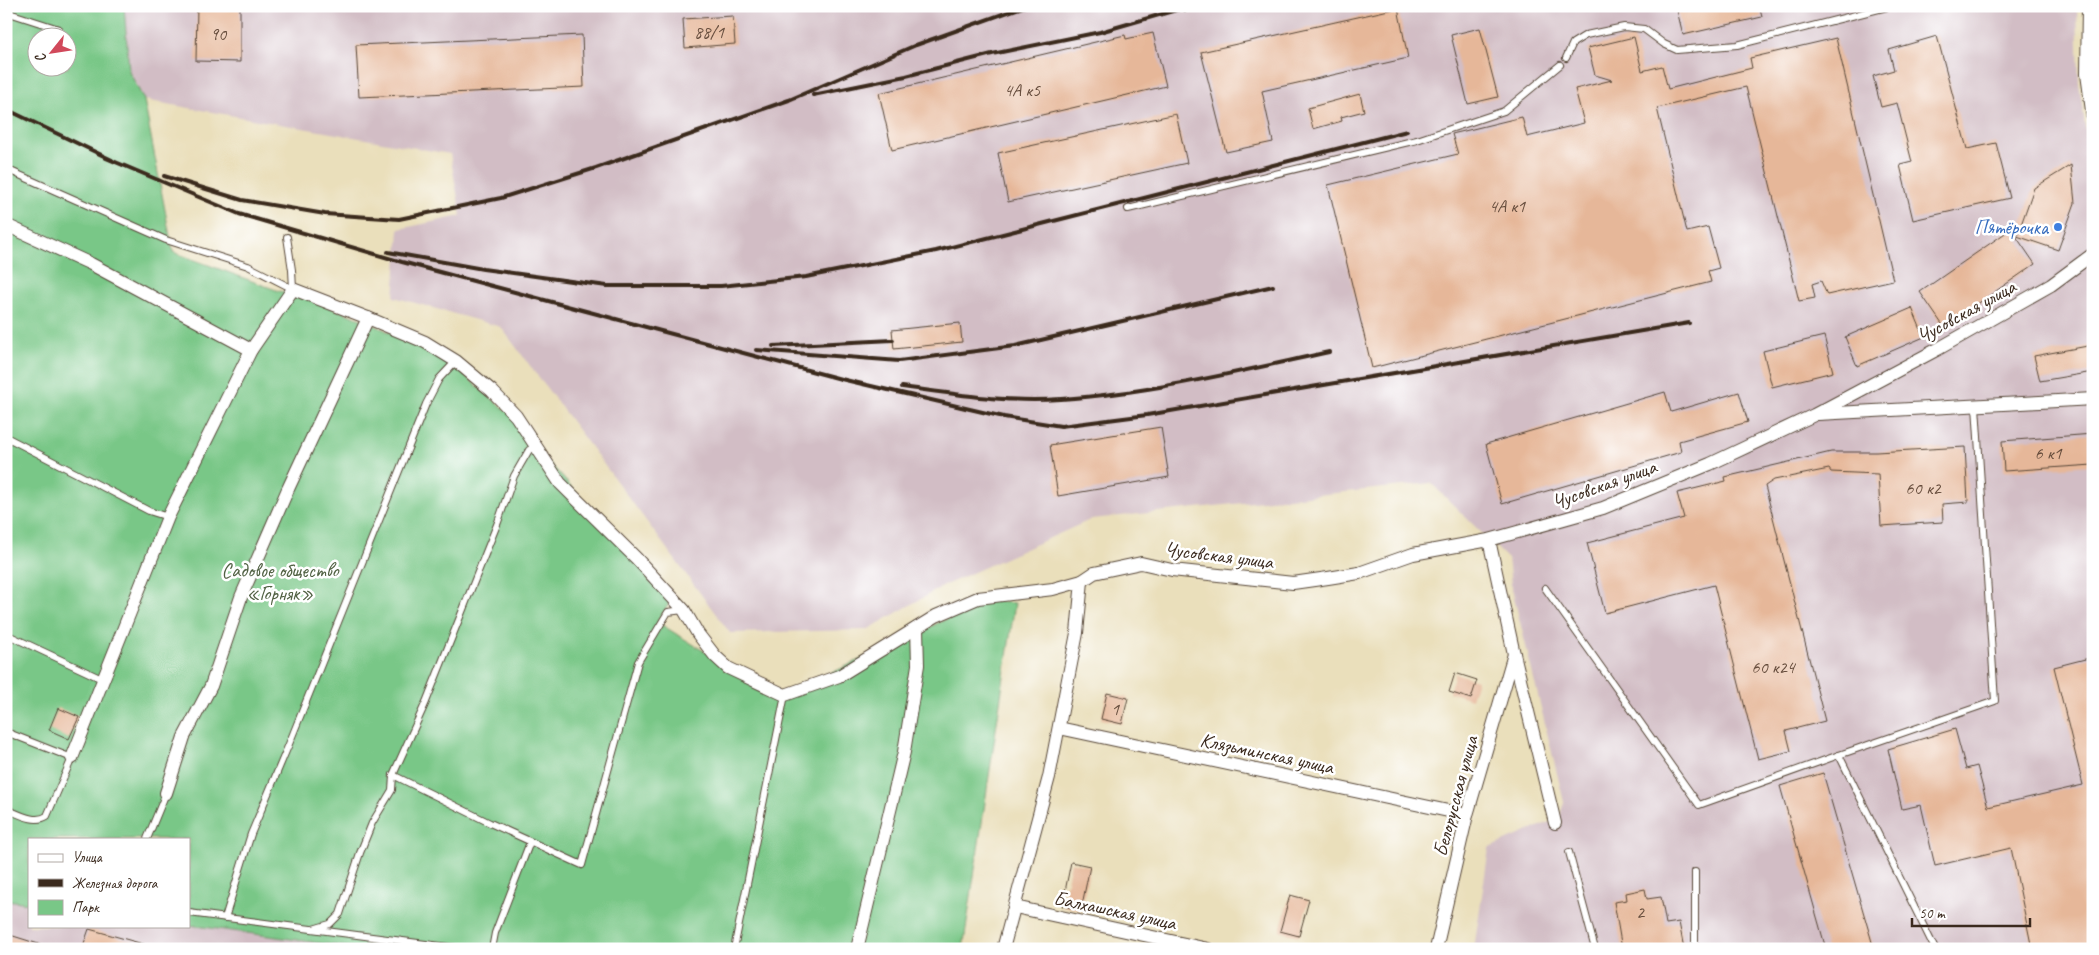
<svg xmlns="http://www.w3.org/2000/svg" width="2099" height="955" font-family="Caveat,sans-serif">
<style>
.industrial{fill:#d2bdc5}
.green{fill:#79c787;stroke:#5a7852;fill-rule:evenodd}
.building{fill:#e6b799}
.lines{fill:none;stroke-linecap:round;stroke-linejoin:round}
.service-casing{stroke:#554536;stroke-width:8}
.minor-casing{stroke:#554536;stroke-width:14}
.service{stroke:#fff;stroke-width:6}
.minor{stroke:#fff;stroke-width:12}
.rail{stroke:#3b2a1e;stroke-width:4}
.shop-dot{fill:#3f7fe0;stroke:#fff;stroke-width:2}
.labels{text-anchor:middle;stroke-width:5;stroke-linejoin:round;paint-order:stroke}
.number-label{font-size:18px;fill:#664d3d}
.shop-label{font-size:20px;fill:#366cbe;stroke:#fff;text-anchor:end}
.street-label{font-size:20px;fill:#3b2a1e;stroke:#fff}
.park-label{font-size:20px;fill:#516143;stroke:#fff}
</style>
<rect width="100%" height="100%" fill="#fff"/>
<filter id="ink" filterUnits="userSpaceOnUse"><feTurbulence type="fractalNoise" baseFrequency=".02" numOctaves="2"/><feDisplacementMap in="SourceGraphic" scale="10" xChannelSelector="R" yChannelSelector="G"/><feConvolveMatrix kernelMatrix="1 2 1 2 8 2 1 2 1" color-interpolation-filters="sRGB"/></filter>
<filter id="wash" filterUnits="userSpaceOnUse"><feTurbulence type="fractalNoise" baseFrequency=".0096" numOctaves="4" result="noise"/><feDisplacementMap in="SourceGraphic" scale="20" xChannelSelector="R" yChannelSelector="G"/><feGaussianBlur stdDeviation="1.12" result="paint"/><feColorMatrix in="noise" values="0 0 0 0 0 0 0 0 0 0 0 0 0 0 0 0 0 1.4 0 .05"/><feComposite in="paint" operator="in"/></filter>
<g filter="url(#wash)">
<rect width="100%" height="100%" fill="#eadfbb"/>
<!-- industrial -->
<g class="industrial">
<polygon points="124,6 2077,6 2079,84 2093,180 2093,949 1474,949 1489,848 1559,818 1564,802 1511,585 1508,559 1431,483 1092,519 943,586 867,630 730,633 501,327 394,297 399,229 461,216 450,154 144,100 129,71"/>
<polygon points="6,900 29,903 29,926 189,925 363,949 6,949"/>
</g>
<!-- green -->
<path class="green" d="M6,6H124L129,71L144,100L173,252L279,291L304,297L368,322L444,358L515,418L529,440L672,599L657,622L757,684L785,695L970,608L994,601L1015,603L963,949H363L189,925V839H29V903L6,900ZM38,38H68V68H38Z"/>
<g id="blocks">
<!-- building -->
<g class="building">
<polygon points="197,6 240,6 240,62 196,61"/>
<polygon points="1676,6 1759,6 1762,17 1683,35"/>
<polygon points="1398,8 1408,58 1262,91 1273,142 1226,152 1201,52"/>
<polygon points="733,16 735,44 685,48 683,19"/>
<polygon points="1480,28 1498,97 1468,104 1451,35"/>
<polygon points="1153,33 1166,86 892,150 879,93 1125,35 1126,39"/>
<polygon points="582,35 584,87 359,97 356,45"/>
<polygon points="1937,36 1967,149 1996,143 2010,198 1913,220 1900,165 1912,162 1897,103 1881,107 1873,76 1894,70 1889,50"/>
<polygon points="1634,37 1642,71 1662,66 1668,89 1752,68 1750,58 1836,38 1893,280 1827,295 1821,281 1812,284 1815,298 1799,301 1746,87 1657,108 1687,232 1708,227 1719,268 1708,271 1711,282 1372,368 1328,185 1458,154 1452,134 1522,117 1527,137 1584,123 1575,89 1612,80 1595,75 1588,48"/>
<polygon points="1360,94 1364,111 1341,117 1342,121 1313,129 1308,108"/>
<polygon points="1176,114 1187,163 1008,202 998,153"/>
<polygon points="2071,165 2075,203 2058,250 2017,236 2034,188"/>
<polygon points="2011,229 2035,264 1944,327 1920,292"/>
<polygon points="1912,308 1924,337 1857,366 1845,337"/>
<polygon points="960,323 962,342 894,349 892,330"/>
<polygon points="1824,336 1833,372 1772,387 1763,351"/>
<polygon points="2093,345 2093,372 2040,381 2034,356"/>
<polygon points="1665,392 1671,412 1739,392 1748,422 1679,441 1681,452 1502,504 1486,444"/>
<polygon points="1161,427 1169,477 1058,496 1050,445"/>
<polygon points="2093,434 2093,465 2004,471 2002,441"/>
<polygon points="1965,447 1968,502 1942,504 1943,522 1881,526 1878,474 1831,472 1829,469 1774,480 1765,486 1825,721 1786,731 1791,751 1758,759 1714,585 1605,613 1587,543 1684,518 1677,493 1726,481 1725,477 1831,452 1876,452"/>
<polygon points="2093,657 2093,949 2032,949 2011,848 1935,866 1921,805 1902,809 1888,749 1955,729 1966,769 1977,766 1988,807 2083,785 2054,667"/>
<polygon points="1455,673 1477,680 1471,699 1449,692"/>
<polygon points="1107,693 1128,698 1122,724 1101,719"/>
<polygon points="58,708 79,717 69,739 49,730"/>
<polygon points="1823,773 1874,949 1826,949 1780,786"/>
<polygon points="1071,862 1090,866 1081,910 1062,906"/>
<polygon points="1645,889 1647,899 1661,897 1666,924 1679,922 1684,949 1622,949 1614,902 1627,900 1626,893"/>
<polygon points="1290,895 1309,900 1299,936 1280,931"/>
<polygon points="89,929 147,945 147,949 82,949"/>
<polygon points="10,935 45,946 45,949 6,949"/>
</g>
</g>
</g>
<g filter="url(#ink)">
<use href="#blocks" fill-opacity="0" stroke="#554536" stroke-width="1"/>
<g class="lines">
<!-- service casing -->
<g class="service-casing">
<g id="service">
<polyline points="6,12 59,29"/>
<polyline points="1566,58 1573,43 1586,35 1624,27 1644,29 1664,44 1677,50 1737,45 1891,6"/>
<polyline points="6,169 166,240 248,266 293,289 292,270 287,237"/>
<polyline points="1128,209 1417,140 1504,111 1560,65"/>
<polyline points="6,437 149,511 168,517"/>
<polyline points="1545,588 1699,805 1839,755"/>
<polyline points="6,634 104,680"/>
<path d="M6,732L72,758L47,816C35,824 19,814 6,809"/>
<polyline points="393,775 490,823 582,865 638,662 668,612 683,610"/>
<polyline points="147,839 166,793"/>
<polyline points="1569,852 1595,949"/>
<polyline points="1695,872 1695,949"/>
<polyline points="189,913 464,949"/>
<polyline points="225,918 251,834 289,744 426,404 439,379 456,361"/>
<polyline points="313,929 330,924 340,914 360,853 372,823 392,790 393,775 426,702 498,522 514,476 529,450 535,447"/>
<polyline points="492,949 495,933 530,842"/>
<polyline points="734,949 785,695"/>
<polyline points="1935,949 1839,755 1995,701 1976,406"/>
</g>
</g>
<!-- minor casing -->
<g class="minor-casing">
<g id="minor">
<polyline points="2088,6 2087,74 2093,118"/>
<polyline points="6,225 91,264 251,350"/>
<polyline points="1818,414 2093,399"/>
<polyline points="1489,540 1514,654 1555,823"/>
<polyline points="1059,728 1467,815"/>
<polyline points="72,758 168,517 251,350 293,289 368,318 425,342 456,361 492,391 516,416 560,483 636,558 684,610 698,634 715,656 728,668 785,695 839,676 936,616 978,598 1053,589 1082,581 1094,573 1141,563 1172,570 1293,583 1328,578 1359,573 1413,554 1489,540 1603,508 1710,464 1814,415 1938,349 2051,285 2093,254"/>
<polyline points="166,793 184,737 211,686 241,597 288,489 368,318"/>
<polyline points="1015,907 1208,949"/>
<polyline points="857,949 904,752 918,665 917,628"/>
<polyline points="1003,949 1049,777 1077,633 1082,581"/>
<polyline points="1436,949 1467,815 1514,654"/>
</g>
</g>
<!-- service -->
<use href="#service" class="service"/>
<!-- minor -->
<use href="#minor" class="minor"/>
<!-- rail -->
<g class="rail">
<polyline points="1184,10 1223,6"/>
<polyline points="813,95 906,76 992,54 1100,32 1190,6"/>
<polyline points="6,109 112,160"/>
<polyline points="106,158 239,214 402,262 841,379 1004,417 1061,426 1147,415 1689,323"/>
<polyline points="164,176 242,200 325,214 399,219 501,198 596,168 789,100 916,45 1025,6"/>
<polyline points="388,252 483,269 607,286 721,286 806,277 936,251 1407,131"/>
<polyline points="773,346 893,340"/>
<polyline points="756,350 899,361 1015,346 1273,286"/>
<path d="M902,387C955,394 1007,403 1061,399C1152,393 1241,371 1329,352"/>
</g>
</g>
</g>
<!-- markers -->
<circle class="shop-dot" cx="2058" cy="227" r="5"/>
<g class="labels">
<!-- number labels -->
<g class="number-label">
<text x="709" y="38">88/1</text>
<text x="218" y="40">90</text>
<text x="1022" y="96">4А к5</text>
<text x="1507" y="212">4А к1</text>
<text x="2048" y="459">6 к1</text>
<text x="1923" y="494">60 к2</text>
<text x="1773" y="673">60 к24</text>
<text x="1115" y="715">1</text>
<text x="1640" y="918">2</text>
</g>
<!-- shop labels -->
<g class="shop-label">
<text x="2048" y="234">Пятёрочка</text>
</g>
<!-- street labels -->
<g class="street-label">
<text transform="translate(1966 311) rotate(-29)" y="7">Чусовская улица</text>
<text transform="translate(1604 484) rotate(-20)" y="7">Чусовская улица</text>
<text transform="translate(1219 555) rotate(7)" y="7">Чусовская улица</text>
<text transform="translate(1267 753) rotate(12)" y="7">Клязьминская улица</text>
<text transform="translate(1455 796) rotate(-75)" y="7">Белорусская улица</text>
<text transform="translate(1115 910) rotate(12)" y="7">Балхашская улица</text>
</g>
<!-- park labels -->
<g class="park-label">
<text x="280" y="577">Садовое общество<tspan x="280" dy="23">«Горняк»</tspan></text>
</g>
</g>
<!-- margin -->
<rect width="2099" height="955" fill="none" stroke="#fff" stroke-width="25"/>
<!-- legend -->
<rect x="28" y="838" width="162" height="90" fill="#ffffff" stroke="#b1aaa5"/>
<rect x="38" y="854" width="25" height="8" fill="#ffffff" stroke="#b1aaa5"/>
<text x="72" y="862" font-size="15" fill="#3b2a1e">Улица</text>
<rect x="38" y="879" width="25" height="8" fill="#3b2a1e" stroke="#b1aaa5"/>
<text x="72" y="888" font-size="15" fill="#3b2a1e">Железная дорога</text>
<rect x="38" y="900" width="25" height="15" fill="#79c787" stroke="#b1aaa5"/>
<text x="72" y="912" font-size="15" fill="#3b2a1e">Парк</text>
<!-- north arrow -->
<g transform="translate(52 52) rotate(240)"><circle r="24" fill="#ffffff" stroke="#b1aaa5"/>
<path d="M0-4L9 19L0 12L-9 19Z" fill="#d1495b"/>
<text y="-8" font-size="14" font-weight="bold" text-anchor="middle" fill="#3b2a1e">С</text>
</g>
<!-- scale -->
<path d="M1912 918v8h118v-8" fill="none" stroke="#3b2a1e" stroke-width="2.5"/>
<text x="1919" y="918" font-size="15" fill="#3b2a1e" stroke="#ffffff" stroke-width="4" paint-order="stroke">50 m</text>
</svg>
